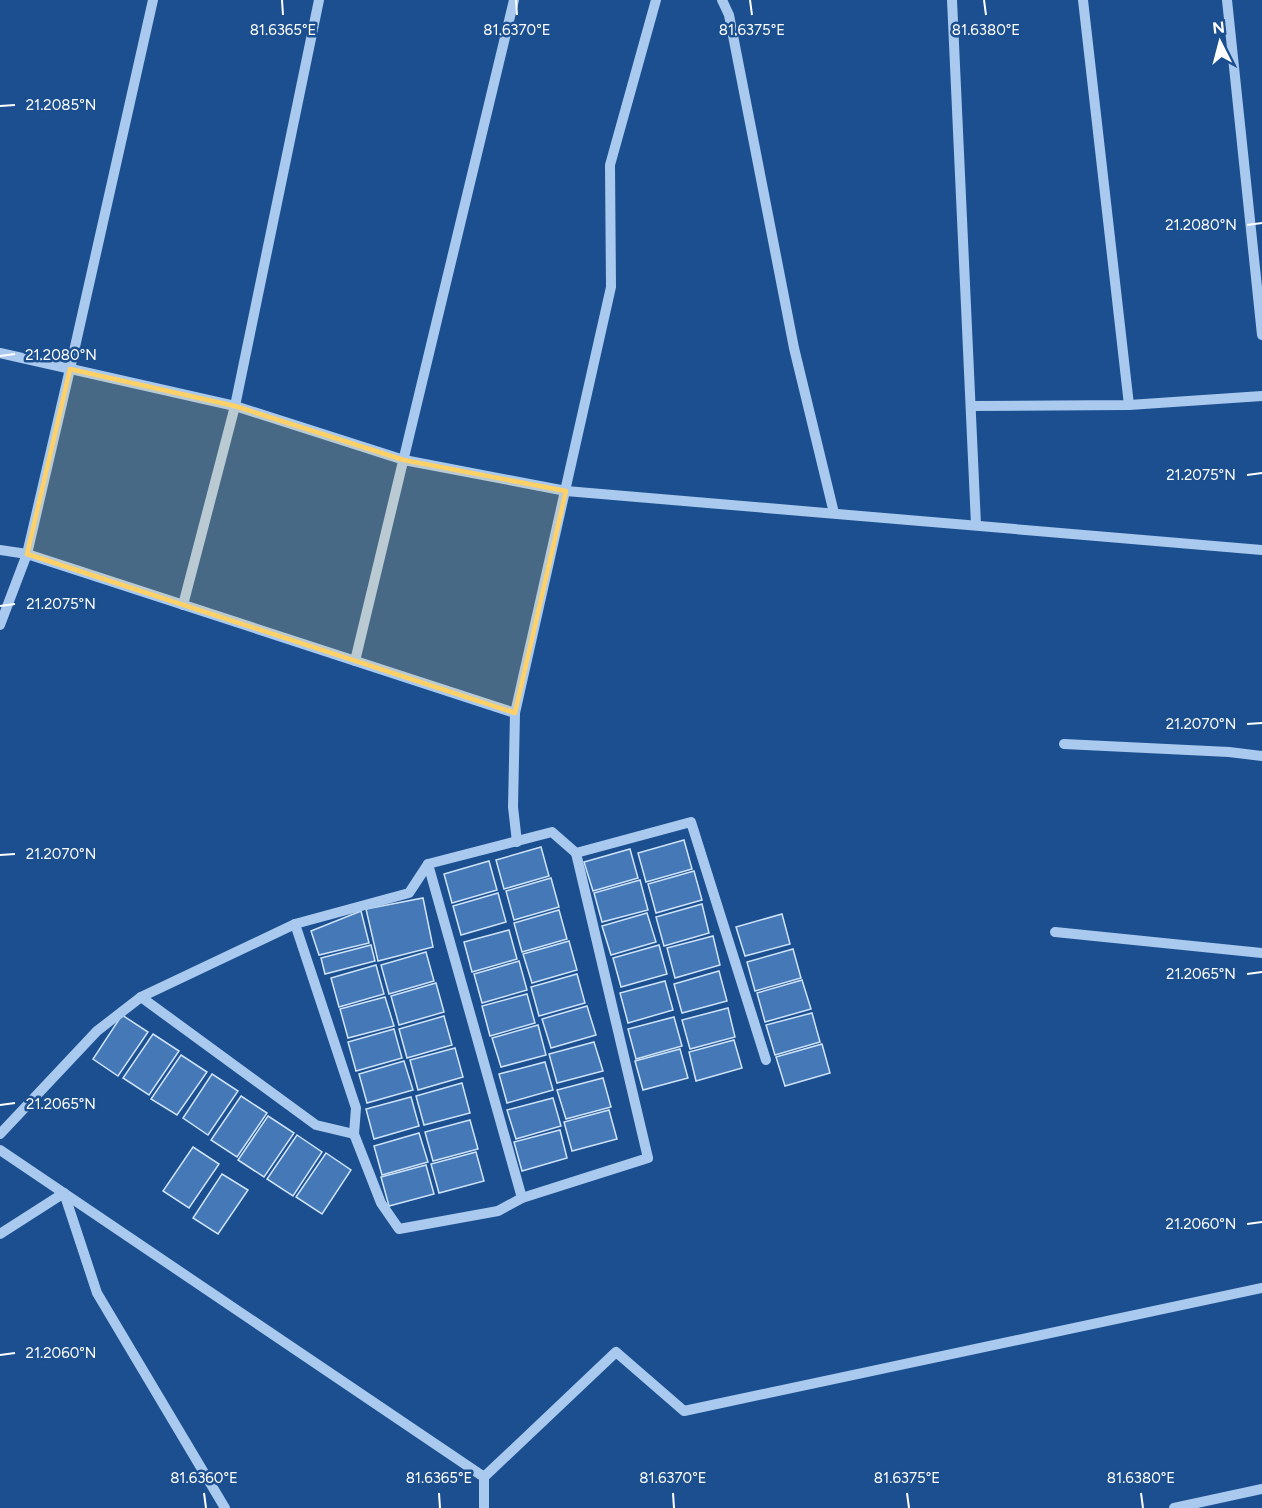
<svg xmlns="http://www.w3.org/2000/svg" width="1262" height="1508" font-family="Figtree,sans-serif">
<style>
.building{fill:#4478b7;stroke:#cfe3fa;stroke-width:1.5}
.lines{fill:none;stroke-linecap:round;stroke-linejoin:round}
.minor{stroke:#a9c9ee;stroke-width:10}
.marked{fill:#ffd166;fill-opacity:0.2;stroke:#ffd166;stroke-width:4.5;stroke-linejoin:round}
.ticks{fill:none;stroke:#fff;stroke-width:2}
.ticks-label{font-size:15px;text-anchor:middle;fill:#fff;stroke:#1b4f8f;stroke-width:5;stroke-linejoin:round;paint-order:stroke}
</style>
<rect width="100%" height="100%" fill="#1b4f8f"/>
<!-- building -->
<g class="building">
<polygon points="684,840 692,869 646,882 638,853"/>
<polygon points="541,847 549,876 504,889 496,860"/>
<polygon points="630,849 638,878 593,891 584,862"/>
<polygon points="489,861 497,890 452,903 444,874"/>
<polygon points="694,871 702,900 656,913 648,884"/>
<polygon points="551,878 559,907 514,920 506,891"/>
<polygon points="640,880 648,910 602,922 594,893"/>
<polygon points="498,893 506,922 461,935 453,906"/>
<polygon points="423,898 433,947 378,961 366,909"/>
<polygon points="702,904 709,933 664,946 656,917"/>
<polygon points="559,910 567,939 522,952 514,923"/>
<polygon points="361,911 369,943 319,955 311,931"/>
<polygon points="647,913 656,942 611,955 602,926"/>
<polygon points="782,914 790,944 745,956 736,927"/>
<polygon points="509,930 517,959 472,972 464,942"/>
<polygon points="713,936 720,965 675,978 667,948"/>
<polygon points="569,941 577,970 532,983 523,954"/>
<polygon points="371,945 375,961 325,974 321,958"/>
<polygon points="659,945 667,974 621,987 613,958"/>
<polygon points="793,949 801,978 755,991 747,962"/>
<polygon points="426,952 434,981 389,994 381,965"/>
<polygon points="519,961 527,990 482,1003 474,974"/>
<polygon points="376,965 384,994 339,1007 331,978"/>
<polygon points="719,971 727,1001 682,1013 674,984"/>
<polygon points="577,974 585,1003 539,1016 531,987"/>
<polygon points="802,980 811,1009 765,1022 757,993"/>
<polygon points="665,981 673,1010 628,1023 620,993"/>
<polygon points="436,983 444,1012 399,1025 391,996"/>
<polygon points="527,994 535,1023 490,1036 482,1006"/>
<polygon points="385,997 394,1026 348,1038 340,1009"/>
<polygon points="587,1006 596,1035 551,1048 542,1019"/>
<polygon points="728,1008 735,1037 690,1049 682,1020"/>
<polygon points="812,1013 820,1042 775,1055 766,1025"/>
<polygon points="122,1015 148,1032 118,1076 93,1059"/>
<polygon points="444,1016 452,1045 407,1058 399,1029"/>
<polygon points="674,1017 682,1046 636,1059 628,1029"/>
<polygon points="538,1025 546,1055 501,1067 492,1038"/>
<polygon points="394,1029 402,1058 356,1071 348,1042"/>
<polygon points="153,1034 179,1051 149,1095 123,1078"/>
<polygon points="734,1040 742,1068 696,1081 689,1052"/>
<polygon points="594,1042 603,1071 557,1083 549,1054"/>
<polygon points="822,1044 830,1073 785,1086 776,1057"/>
<polygon points="455,1048 463,1077 418,1090 410,1060"/>
<polygon points="680,1049 688,1078 643,1090 635,1061"/>
<polygon points="181,1055 207,1072 177,1115 151,1099"/>
<polygon points="404,1061 413,1090 367,1103 359,1074"/>
<polygon points="545,1062 553,1090 507,1103 499,1074"/>
<polygon points="212,1074 238,1091 208,1135 183,1118"/>
<polygon points="603,1078 611,1107 566,1119 557,1090"/>
<polygon points="462,1083 470,1113 424,1125 416,1096"/>
<polygon points="241,1096 267,1113 237,1157 211,1140"/>
<polygon points="411,1097 419,1126 374,1139 366,1109"/>
<polygon points="553,1098 561,1126 516,1139 507,1110"/>
<polygon points="609,1110 617,1139 572,1151 564,1122"/>
<polygon points="268,1116 294,1133 264,1177 238,1160"/>
<polygon points="470,1120 478,1149 433,1161 425,1132"/>
<polygon points="560,1130 567,1158 522,1171 514,1142"/>
<polygon points="419,1133 428,1162 382,1175 374,1146"/>
<polygon points="297,1135 322,1152 293,1196 267,1179"/>
<polygon points="193,1147 219,1164 189,1208 163,1191"/>
<polygon points="476,1152 484,1181 439,1193 431,1164"/>
<polygon points="326,1153 351,1170 322,1214 296,1197"/>
<polygon points="426,1165 434,1194 389,1206 381,1177"/>
<polygon points="222,1174 248,1190 218,1234 193,1218"/>
</g>
<g class="lines">
<!-- minor -->
<g class="minor">
<polyline points="722,0 729,15 794,348 834,513"/>
<polyline points="952,0 976,525"/>
<polyline points="1227,0 1262,335"/>
<polyline points="0,353 235,406 404,460 566,491 1262,550"/>
<polyline points="1129,405 1262,396"/>
<polyline points="971,406 1129,405 1083,0"/>
<polyline points="0,550 27,554 515,713 611,287 610,165 656,0"/>
<polyline points="183,605 235,406 319,0"/>
<polyline points="0,625 27,554 70,369 153,0"/>
<polyline points="355,661 514,0"/>
<polyline points="515,713 513,807 517,842"/>
<polyline points="1064,744 1229,752 1262,756"/>
<polyline points="428,864 522,1198"/>
<polyline points="295,924 356,1108 354,1134 381,1203 399,1229 498,1211 522,1198 648,1158 576,853"/>
<polyline points="1055,932 1262,953"/>
<polyline points="141,997 316,1125 354,1134"/>
<polyline points="0,1134 97,1031 141,997 295,924 409,893 428,864 552,832 576,853 691,822 766,1060"/>
<polyline points="0,1150 484,1477 616,1352 684,1411 1262,1288"/>
<polyline points="0,1234 64,1193 97,1293 225,1508"/>
<polyline points="484,1477 484,1508"/>
<polyline points="1174,1508 1262,1489"/>
</g>
</g>
<!-- marked area -->
<path class="marked" d="M70,369L235,406L404,460L566,491L515,713L27,554Z"/>
<!-- ticks -->
<path class="ticks" d="M282,0L283,15M516,0L517,15M750,0L752,15M984,0L986,15M0,106L15,105M1247,225L1262,223M0,356L15,354M1247,475L1262,473M0,606L15,604M1247,724L1262,723M0,855L15,854M1247,974L1262,972M0,1105L15,1103M1247,1224L1262,1222M0,1355L15,1353M204,1493L206,1508M439,1493L440,1508M673,1493L674,1508M907,1493L909,1508M1141,1493L1143,1508"/>
<g class="ticks-label">
<text x="283" y="35">81.6365°E</text>
<text x="517" y="35">81.6370°E</text>
<text x="752" y="35">81.6375°E</text>
<text x="986" y="35">81.6380°E</text>
<text x="61" y="110">21.2085°N</text>
<text x="1201" y="230">21.2080°N</text>
<text x="61" y="360">21.2080°N</text>
<text x="1201" y="480">21.2075°N</text>
<text x="61" y="609">21.2075°N</text>
<text x="1201" y="729">21.2070°N</text>
<text x="61" y="859">21.2070°N</text>
<text x="1201" y="979">21.2065°N</text>
<text x="61" y="1109">21.2065°N</text>
<text x="1201" y="1229">21.2060°N</text>
<text x="61" y="1358">21.2060°N</text>
<text x="204" y="1483">81.6360°E</text>
<text x="439" y="1483">81.6365°E</text>
<text x="673" y="1483">81.6370°E</text>
<text x="907" y="1483">81.6375°E</text>
<text x="1141" y="1483">81.6380°E</text>
</g>
<!-- north arrow -->
<g transform="translate(1220 42) rotate(354)" stroke="#1b4f8f" stroke-width="4.5" paint-order="stroke">
<path d="M0-4.5L10 22L0 15L-10 22Z" fill="#ffffff"/>
<text y="-9" font-size="16" font-weight="bold" text-anchor="middle" fill="#ffffff">N</text>
</g>
</svg>
